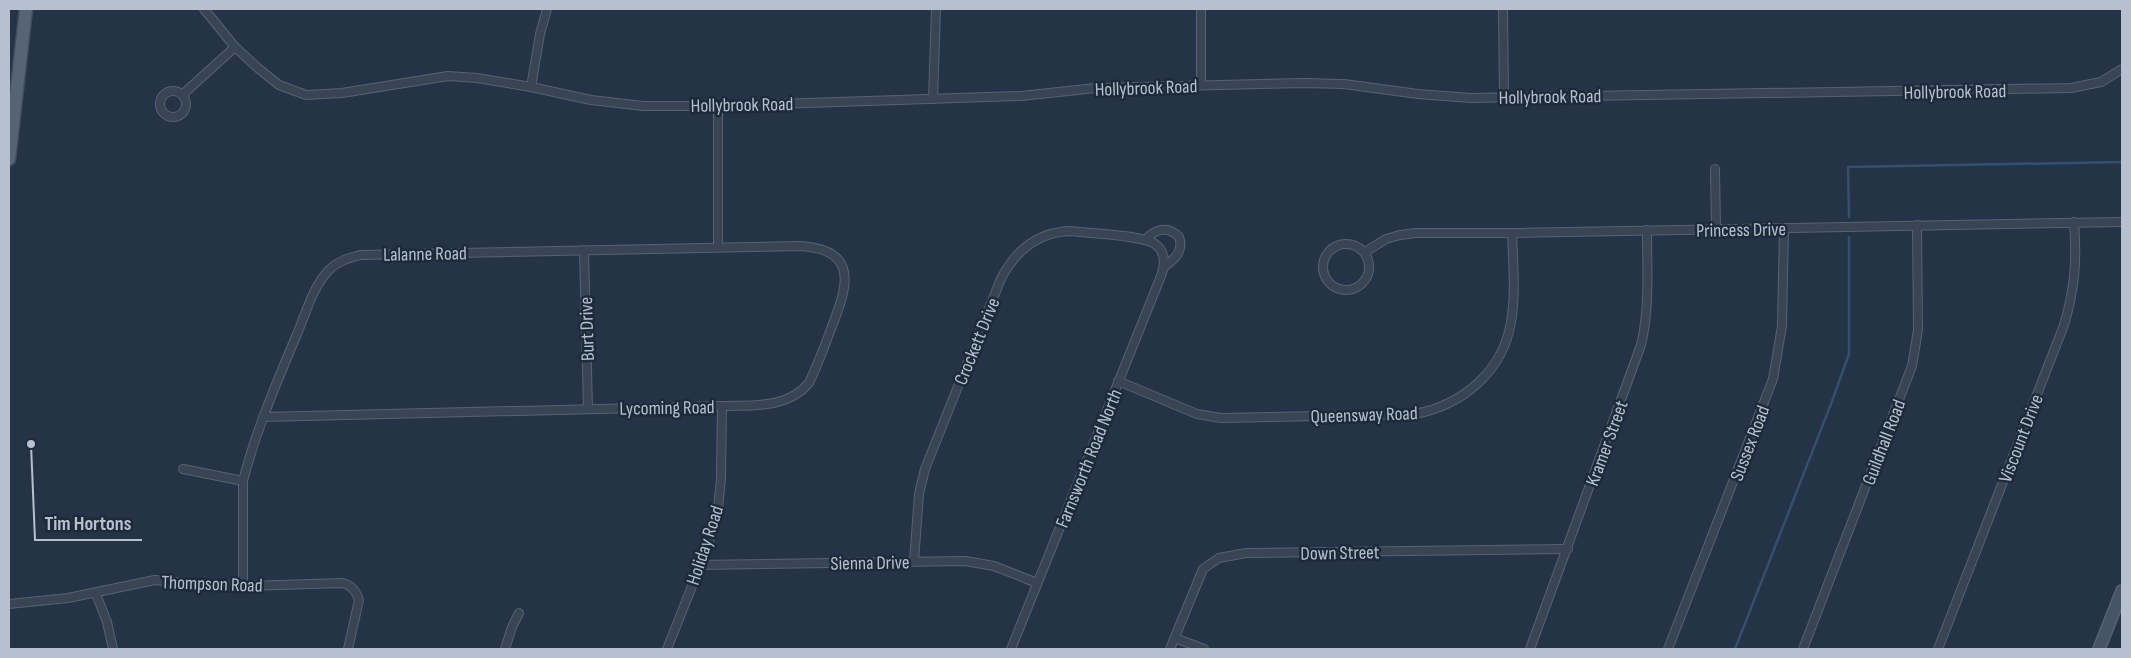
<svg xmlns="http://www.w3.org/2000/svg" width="2131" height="658" font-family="'Sofia Sans Condensed',sans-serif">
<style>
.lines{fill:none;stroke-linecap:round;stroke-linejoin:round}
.stream{stroke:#364f6f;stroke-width:2.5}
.street-casing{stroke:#576372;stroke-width:10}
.secondary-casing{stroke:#576372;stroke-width:14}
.primary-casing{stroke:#424e5e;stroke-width:15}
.street{stroke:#394555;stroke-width:8}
.secondary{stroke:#465468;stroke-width:11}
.primary{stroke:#576475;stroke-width:12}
.labels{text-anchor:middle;stroke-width:5;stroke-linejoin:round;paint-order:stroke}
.street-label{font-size:19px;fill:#b6c0ce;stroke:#1d2a3a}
.leader{fill:none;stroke:#b6c0ce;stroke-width:2}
.callout-dot{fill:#b6c0ce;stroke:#1d2a3a;stroke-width:2}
.callout-label{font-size:20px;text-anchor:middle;font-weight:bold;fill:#b6c0ce;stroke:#1d2a3a;stroke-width:5;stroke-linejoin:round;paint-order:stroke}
</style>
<rect width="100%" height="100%" fill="#243346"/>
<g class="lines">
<!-- stream -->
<g class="stream">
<polyline points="1849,217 1848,167 2122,162"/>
<polyline points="1735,649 1831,404 1849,354 1849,237"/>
</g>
<!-- street casing -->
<g class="street-casing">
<g id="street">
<polyline points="204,9 235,47 259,69 279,85 306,95 342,93 448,76 477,78 531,87 591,100 643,106 718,106 1021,96 1096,88 1305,83 1344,84 1418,94 1471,98 2071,88 2101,82 2122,69"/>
<polyline points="1201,9 1201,85"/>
<polyline points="1503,9 1504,97"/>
<polyline points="531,87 540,34 547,9"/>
<circle cx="173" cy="104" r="13"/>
<polyline points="182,95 235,47"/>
<polyline points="933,99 936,9"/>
<polyline points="718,106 718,247"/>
<polyline points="1715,169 1716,229"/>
<path d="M1145,240C1155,229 1168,225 1179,237C1184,251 1175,259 1164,267"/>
<circle cx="1346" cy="267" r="23"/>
<polyline points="584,250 588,408"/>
<polyline points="1365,252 1386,239 1400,235 1416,233 1512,233 2122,222"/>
<path d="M1118,381L1197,414L1221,418L1415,414C1463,405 1503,371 1511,322C1516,293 1513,262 1512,233"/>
<polyline points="183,469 243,481"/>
<path d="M914,561L919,494L925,469L1000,281C1014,252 1035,233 1069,231C1086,233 1143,235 1155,244C1166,252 1165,265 1161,276L1011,649"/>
<polyline points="700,565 965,561 994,566 1037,583"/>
<path d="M243,586V481C256,430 277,382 297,334C306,313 313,286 329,270C338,261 349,258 360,255L799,246C861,249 847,288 831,329C824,348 817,366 809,383C787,409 753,405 722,406L263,417"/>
<polyline points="96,594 107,622 113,649"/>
<path d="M9,604L68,598L155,580L207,585L243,586L343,583C352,586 356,591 359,600L348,649"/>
<polyline points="1175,638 1204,649"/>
<polyline points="505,649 512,627 519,613"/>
<polyline points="667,649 708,546 718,509 721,478 722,406"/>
<polyline points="1170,649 1203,569 1219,558 1246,553 1568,549"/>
<path d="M1530,649L1641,345C1650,307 1647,269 1647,230"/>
<polyline points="1668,649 1773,379 1782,326 1784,228"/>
<polyline points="1803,649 1912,366 1918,330 1917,225"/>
<path d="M1938,649L2064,325C2075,288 2077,260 2074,222"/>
</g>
</g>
<!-- secondary casing -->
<g class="secondary-casing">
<polyline id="secondary" points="2099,649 2122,591"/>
</g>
<!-- primary casing -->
<g class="primary-casing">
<polyline id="primary" points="9,159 26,9"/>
</g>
<!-- street -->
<use href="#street" class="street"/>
<!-- secondary -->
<use href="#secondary" class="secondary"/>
<!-- primary -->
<use href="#primary" class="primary"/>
</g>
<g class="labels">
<!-- street labels -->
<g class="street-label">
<text transform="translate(1146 87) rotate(-2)" y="7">Hollybrook Road</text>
<text transform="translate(1955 91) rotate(-1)" y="7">Hollybrook Road</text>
<text transform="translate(1550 96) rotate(-1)" y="7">Hollybrook Road</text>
<text transform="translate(742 104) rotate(-1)" y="7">Hollybrook Road</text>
<text transform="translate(1741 229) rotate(-1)" y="7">Princess Drive</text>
<text transform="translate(425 253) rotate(-1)" y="7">Lalanne Road</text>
<text transform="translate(586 329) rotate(-92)" y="7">Burt Drive</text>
<text transform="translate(976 341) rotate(-68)" y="7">Crockett Drive</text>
<text transform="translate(667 407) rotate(-1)" y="7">Lycoming Road</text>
<text transform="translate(1364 414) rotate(-2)" y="7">Queensway Road</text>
<text transform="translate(2020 438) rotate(-69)" y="7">Viscount Drive</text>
<text transform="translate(1883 442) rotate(-69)" y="7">Guildhall Road</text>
<text transform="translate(1606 443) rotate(-70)" y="7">Kramer Street</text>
<text transform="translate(1749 443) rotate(-69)" y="7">Sussex Road</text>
<text transform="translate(1088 458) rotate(-68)" y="7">Farnsworth Road North</text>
<text transform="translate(704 545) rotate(-72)" y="7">Holiday Road</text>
<text transform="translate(1340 552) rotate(-1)" y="7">Down Street</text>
<text transform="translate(870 562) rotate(-1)" y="7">Sienna Drive</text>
<text transform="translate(212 583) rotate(2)" y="7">Thompson Road</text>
</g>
</g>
<!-- callouts -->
<path class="leader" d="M31 444L35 540H142"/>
<circle class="callout-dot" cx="31" cy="444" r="5"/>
<g class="callout-label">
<text x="88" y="530">Tim Hortons</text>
</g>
<!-- border -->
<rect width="2131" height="658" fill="none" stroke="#b6c0ce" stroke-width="20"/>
</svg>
